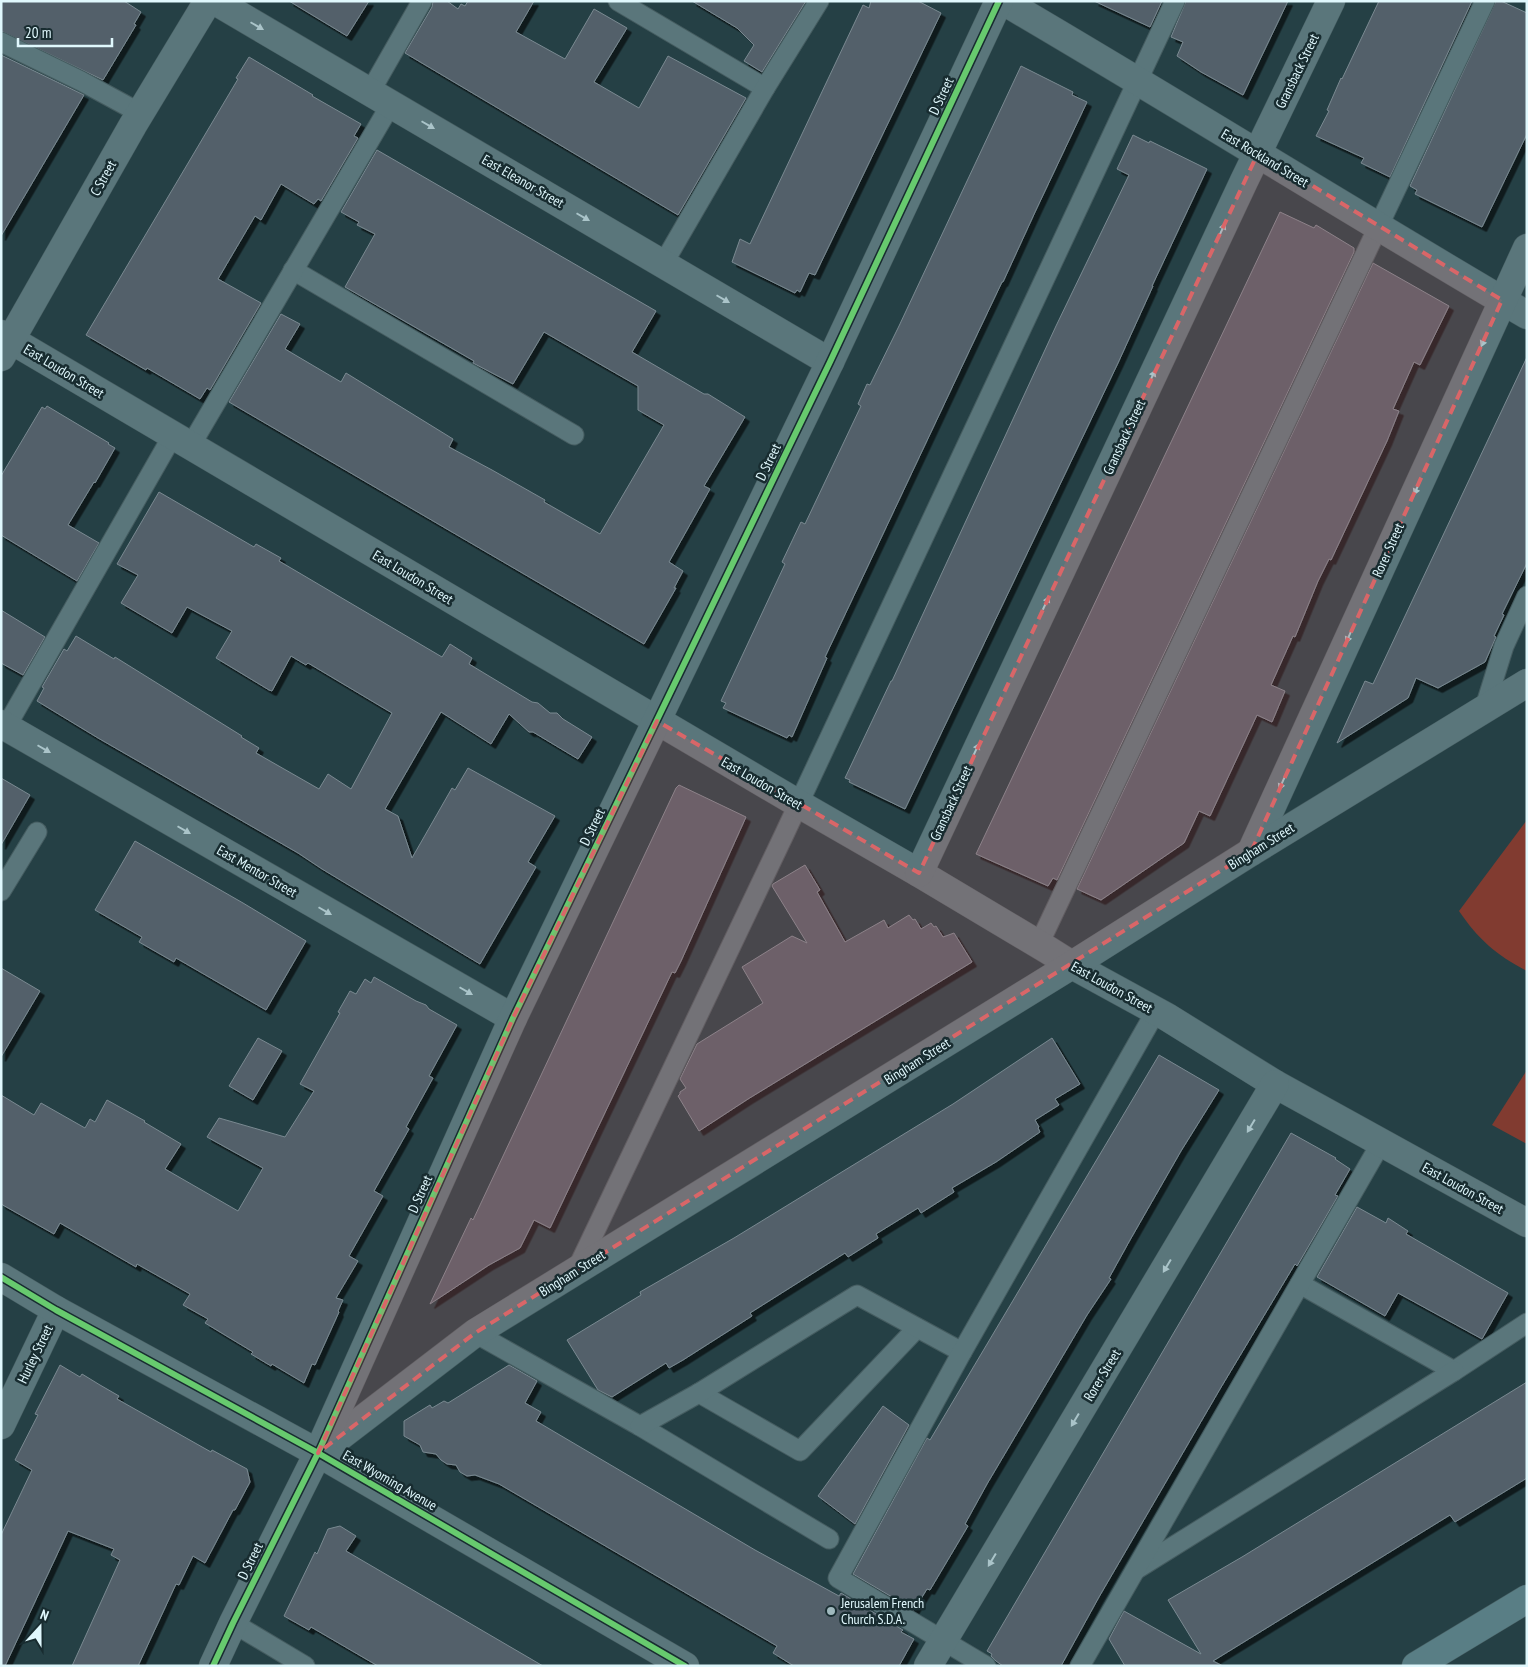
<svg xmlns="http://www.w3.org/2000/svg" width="1528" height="1667" font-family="'PT Sans Narrow',sans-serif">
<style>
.garden{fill:#813b30}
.building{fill:#53616a;stroke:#7a8991;filter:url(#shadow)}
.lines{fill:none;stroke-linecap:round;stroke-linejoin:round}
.service-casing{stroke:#455c60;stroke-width:21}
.minor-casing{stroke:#455c60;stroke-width:29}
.tertiary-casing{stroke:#455c60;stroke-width:29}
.secondary-casing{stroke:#455c60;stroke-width:29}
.service{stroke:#5a767b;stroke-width:19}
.minor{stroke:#5a767b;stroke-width:28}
.tertiary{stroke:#5a767b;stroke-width:28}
.secondary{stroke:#597e85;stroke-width:28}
.cycleway-casing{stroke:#182c30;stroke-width:9}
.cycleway{stroke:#67ca6e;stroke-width:6}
.oneway{fill:#aac4c9}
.marked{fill:#d96668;fill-opacity:0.2;stroke:#d96668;stroke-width:4;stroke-dasharray:10 6;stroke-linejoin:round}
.poi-dot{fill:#9fb8bd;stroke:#182c30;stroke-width:2}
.labels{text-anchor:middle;stroke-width:5;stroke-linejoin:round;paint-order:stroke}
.street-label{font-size:14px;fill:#e0f8fd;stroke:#182c30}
.poi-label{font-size:14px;fill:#e0f8fd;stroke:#182c30;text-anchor:start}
</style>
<defs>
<filter id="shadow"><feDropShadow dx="4.5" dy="4.5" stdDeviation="0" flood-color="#0009"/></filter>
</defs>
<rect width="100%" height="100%" fill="#254045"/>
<!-- garden -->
<g class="garden">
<path d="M1527,820V971C1496,955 1478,939 1459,911Z"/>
<polygon points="1527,1070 1527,1144 1492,1125"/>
</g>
<!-- building -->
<g class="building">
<polygon points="1,1 124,1 141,12 134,24 136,25 103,80 1,31"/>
<polygon points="289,1 369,1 347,36"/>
<polygon points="433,1 447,1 458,9 461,4 465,6 468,1 534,1 516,32 565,59 594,9 627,28 594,82 639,108 668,56 746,98 678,215 405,53 432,7"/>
<polygon points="692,1 806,1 762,72 744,61 754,45 737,28"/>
<polygon points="871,1 918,1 941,13 815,275 809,273 800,292 797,290 795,293 732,262 740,239 750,244 863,5 869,8"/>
<polygon points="1094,1 1162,1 1150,27"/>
<polygon points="1186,1 1288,1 1243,95 1201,72 1177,56 1183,42 1171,37"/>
<polygon points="1379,1 1472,1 1390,177 1361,163 1364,158 1316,136 1329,111 1327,110 1341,78 1342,79"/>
<polygon points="1496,1 1501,1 1527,13 1527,134 1482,227 1415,194 1417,190 1410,186"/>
<polygon points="1,55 84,95 1,236"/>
<polygon points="249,57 313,95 312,96 361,124 354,136 358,138 321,201 318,199 314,204 281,184 261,220 255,216 218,279 261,303 210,390 207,388 200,399 147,368 146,370 86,335 238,79 236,78"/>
<polygon points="1021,66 1073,92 1072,95 1087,102 1036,210 1003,282 1002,282 973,343 825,657 827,658 792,737 789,735 787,738 723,708 726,703 721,701 785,564 782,562 801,522 805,524 861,406 858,404 867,384 870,385 899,326"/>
<polygon points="1133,135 1149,143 1150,141 1207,169 1152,286 1153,286 1118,363 905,809 849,782 850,780 845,778 891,681 892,681 1056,326 1129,175 1117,169"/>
<polygon points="377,150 656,311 632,352 704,394 708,394 745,417 704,486 710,489 669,562 683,571 674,588 676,588 644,644 229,402 281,314 300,324 285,349 341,382 346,373 453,439 449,447 492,470 545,500 544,502 600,534 633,478 664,425 638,410 638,386 544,332 513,384 473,363 474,361 345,287 375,234 357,225 359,222 341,212"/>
<polygon points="1280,212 1314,228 1316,225 1354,248 1354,252 1057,880 1053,878 1048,886 976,854"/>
<polygon points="1373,263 1449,306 1420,365 1414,362 1393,409 1399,411 1387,441 1331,560 1329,559 1318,581 1295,637 1293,636 1271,685 1285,691 1272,722 1257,715 1210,816 1199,811 1184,843 1101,900 1077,889"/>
<polygon points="1527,357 1527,563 1502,614 1504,615 1494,636 1496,637 1485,662 1438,688 1416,678 1408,698 1337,743 1365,681 1373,684"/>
<polygon points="47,406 109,443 108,444 115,448 95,483 94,482 68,525 99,543 77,581 1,535 1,476 42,407 45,409"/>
<polygon points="159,492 254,547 256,544 281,558 279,561 442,657 450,644 472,658 469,664 532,702 538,703 550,713 557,713 563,719 592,737 578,759 533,732 529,732 509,714 491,744 441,712 385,809 398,816 412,858 452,788 455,790 468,768 555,816 528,862 536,867 480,964 322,869 298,853 98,738 37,701 44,688 42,687 64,649 67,651 76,636 114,659 115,657 242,736 241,737 259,748 256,753 319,789 328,774 351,789 392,713 308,663 306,665 291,656 272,691 269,690 216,658 232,631 187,607 172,633 121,603 138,575 117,564"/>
<polygon points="1,610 45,637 23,675 1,663"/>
<polygon points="1,778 30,795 1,845"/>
<polygon points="679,785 746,817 681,961 675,973 672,972 550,1228 534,1220 520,1248 489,1265 430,1304 471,1218 473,1220 676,788"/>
<polygon points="135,841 243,903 306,941 266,1010 176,958 174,962 139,942 142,937 95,910"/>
<polygon points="805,865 820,890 817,892 845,942 884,920 888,928 909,915 913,920 915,919 921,929 931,923 934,927 936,926 943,937 954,933 972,962 748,1099 699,1131 678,1096 680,1094 680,1092 686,1088 680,1079 697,1044 763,1003 742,967 792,936 807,943 772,886 773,884"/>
<polygon points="1,968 40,991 1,1057"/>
<polygon points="374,977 416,1001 426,1005 429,1009 457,1025 429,1076 433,1078 406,1127 409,1129 374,1191 383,1196 349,1256 358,1261 336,1298 343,1300 338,1311 339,1312 315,1365 312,1364 304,1383 272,1364 271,1366 251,1354 253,1352 205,1323 208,1319 183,1305 190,1294 137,1264 136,1267 60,1223 54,1234 1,1204 1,1095 34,1115 41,1103 85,1128 90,1119 95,1122 107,1100 145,1121 144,1122 181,1144 165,1169 238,1211 263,1168 207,1137 219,1118 285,1137 314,1091 300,1084 340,1013 338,1012 350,991 356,994 365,979 371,983"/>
<polygon points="258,1038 282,1051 253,1100 229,1086"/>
<polygon points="1052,1038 1080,1084 1055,1099 1059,1105 1035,1120 1039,1127 1038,1128 1040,1132 996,1162 952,1188 954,1192 921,1213 918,1208 876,1234 878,1238 848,1257 845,1253 750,1313 752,1316 683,1360 669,1368 666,1363 612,1397 598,1390 567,1340 641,1295 640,1292 734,1238 953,1104"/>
<polygon points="1159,1055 1219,1090 1181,1151 1130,1240 1109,1278 1111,1279 1087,1315 987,1484 965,1524 968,1526 930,1590 927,1589 914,1610 853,1574 927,1438 930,1440"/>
<polygon points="1291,1133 1336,1158 1335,1159 1350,1169 1335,1195 1338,1196 1297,1266 1295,1264 1220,1389 1099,1597 1061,1666 1003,1666 996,1661 991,1656 992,1654 987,1651"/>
<polygon points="1357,1207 1386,1223 1388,1218 1408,1231 1406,1234 1508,1293 1482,1339 1398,1293 1385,1316 1317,1277"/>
<polygon points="60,1365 80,1377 82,1374 100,1385 119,1396 117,1399 211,1452 212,1450 247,1469 250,1482 235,1510 233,1510 205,1563 193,1556 179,1585 176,1584 138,1666 72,1666 120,1560 111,1555 114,1549 68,1531 5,1666 1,1666 1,1535 32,1470 15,1460 38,1415 35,1414"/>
<polygon points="509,1365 537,1381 525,1403 541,1412 536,1421 755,1550 839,1596 841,1593 903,1630 901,1632 914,1639 899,1666 794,1666 773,1653 777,1646 499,1484 475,1475 467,1476 460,1472 456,1465 447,1464 441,1460 436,1454 423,1452 420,1445 404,1436 404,1421 430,1405 432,1408 444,1401 448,1403"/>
<polygon points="1527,1382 1527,1478 1455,1522 1450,1515 1213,1661 1223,1666 1125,1666 1109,1639 1124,1611 1201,1654 1168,1600 1242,1557"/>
<polygon points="883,1406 909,1425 855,1524 818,1496"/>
<polygon points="340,1526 356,1536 346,1551 543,1666 378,1666 311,1627 309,1630 284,1616 315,1552 317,1554 328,1529"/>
</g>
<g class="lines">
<!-- service casing -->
<g class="service-casing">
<g id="service">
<polyline points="618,1 765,88"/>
<polyline points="1,42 81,81 140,113"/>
<polyline points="370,92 422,1"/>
<polyline points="663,264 765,88 819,1"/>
<polyline points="293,270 574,435"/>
<polyline points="191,445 391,104"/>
<polyline points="1484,710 1504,646 1527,596"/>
<polyline points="6,727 173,435"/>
<polyline points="1,891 37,832"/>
<polyline points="1039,944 1485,1"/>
<polyline points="576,1271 783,837 1175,1"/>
<polyline points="1300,1284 1454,1371 1527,1323"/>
<polyline points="475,1333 640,1426 829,1539"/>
<polyline points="699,1393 800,1451 917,1328"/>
<polyline points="640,1426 699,1393 857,1295 962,1352"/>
<polyline points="1137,1569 1454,1371"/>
<polyline points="233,1623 305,1666"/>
<polyline points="986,1666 838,1578 962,1352 1156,1011"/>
<polyline points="1080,1666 1381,1143"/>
</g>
</g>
<!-- minor casing -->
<g class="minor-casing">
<g id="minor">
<polyline points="215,1 830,362"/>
<path d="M1003,1C1179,104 1351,212 1527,315"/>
<polyline points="1,334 799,804 919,873 1048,950 1072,965 1167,1017 1275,1084 1527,1223"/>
<polyline points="1,357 133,125 208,1"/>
<polyline points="1,724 513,1018"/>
<polyline points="1251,852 1527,248"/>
<polyline points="919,873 1244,181 1331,1"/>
<polyline points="1,1425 56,1310"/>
<polyline points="321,1451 475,1333 1072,965 1251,852 1527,683"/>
<polyline points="213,1666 233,1623 318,1453 513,1018 830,362 999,1"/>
<polyline points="928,1666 1275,1084"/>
</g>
</g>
<!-- tertiary casing -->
<g class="tertiary-casing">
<polyline id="tertiary" points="1,1277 56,1310 318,1453 685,1666"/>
</g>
<!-- secondary casing -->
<g class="secondary-casing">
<polyline id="secondary" points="1416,1666 1527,1599"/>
</g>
<!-- service -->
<use href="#service" class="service"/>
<!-- minor -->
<use href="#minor" class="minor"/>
<!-- tertiary -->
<use href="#tertiary" class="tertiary"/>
<!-- secondary -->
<use href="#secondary" class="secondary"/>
<!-- cycleway casing -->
<g class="cycleway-casing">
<g id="cycleway">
<polyline points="1,1277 56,1310 318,1453 685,1666"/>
<polyline points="213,1666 233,1623 318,1453 513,1018 830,362 999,1"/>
</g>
</g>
<!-- cycleway -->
<use href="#cycleway" class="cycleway"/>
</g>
<!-- one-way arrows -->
<defs><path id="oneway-solid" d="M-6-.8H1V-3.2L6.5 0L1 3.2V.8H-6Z" transform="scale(1.25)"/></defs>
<g class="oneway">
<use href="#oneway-solid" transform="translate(257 26) rotate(30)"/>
<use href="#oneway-solid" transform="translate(428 125) rotate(30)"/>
<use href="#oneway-solid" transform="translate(583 217) rotate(30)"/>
<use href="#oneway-solid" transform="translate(1222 230) rotate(-65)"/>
<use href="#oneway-solid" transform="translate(723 299) rotate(30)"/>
<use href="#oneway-solid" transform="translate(1484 340) rotate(114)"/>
<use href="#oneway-solid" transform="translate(1152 377) rotate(-65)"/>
<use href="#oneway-solid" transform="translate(1417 488) rotate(114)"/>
<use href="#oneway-solid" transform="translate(1046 603) rotate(-65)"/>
<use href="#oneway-solid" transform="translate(1349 636) rotate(114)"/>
<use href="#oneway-solid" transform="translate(44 749) rotate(30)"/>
<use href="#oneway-solid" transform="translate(976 750) rotate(-65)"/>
<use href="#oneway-solid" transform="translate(1282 783) rotate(114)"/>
<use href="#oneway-solid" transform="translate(184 830) rotate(30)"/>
<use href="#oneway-solid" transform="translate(325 911) rotate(30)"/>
<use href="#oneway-solid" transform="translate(466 991) rotate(30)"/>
<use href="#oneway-solid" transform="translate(1251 1126) rotate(121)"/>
<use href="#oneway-solid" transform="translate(1167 1266) rotate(121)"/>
<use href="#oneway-solid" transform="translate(1075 1420) rotate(121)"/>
<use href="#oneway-solid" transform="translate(992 1560) rotate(121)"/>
</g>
<!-- marked area -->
<path class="marked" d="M1258,153L1502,300L1251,852L475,1333L318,1453L513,1018L657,721L919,873Z"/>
<!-- markers -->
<circle class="poi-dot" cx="831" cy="1611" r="5"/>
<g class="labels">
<!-- street labels -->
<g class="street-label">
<text transform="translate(1297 71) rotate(-64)" y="5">Gransback Street</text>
<text transform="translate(941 96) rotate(-65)" y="5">D Street</text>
<text transform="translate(1265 158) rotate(31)" y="5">East Rockland Street</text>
<text transform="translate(103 178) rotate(-61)" y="5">C Street</text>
<text transform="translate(523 181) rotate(30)" y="5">East Eleanor Street</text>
<text transform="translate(64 371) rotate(31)" y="5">East Loudon Street</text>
<text transform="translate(1124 437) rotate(-65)" y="5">Gransback Street</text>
<text transform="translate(768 462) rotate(-64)" y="5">D Street</text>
<text transform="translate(1388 550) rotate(-66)" y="5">Rorer Street</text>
<text transform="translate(413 577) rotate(31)" y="5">East Loudon Street</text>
<text transform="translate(762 783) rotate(30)" y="5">East Loudon Street</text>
<text transform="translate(951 803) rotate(-65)" y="5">Gransback Street</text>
<text transform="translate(592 827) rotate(-64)" y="5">D Street</text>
<text transform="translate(1261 846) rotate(-32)" y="5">Bingham Street</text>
<text transform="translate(257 871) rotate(30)" y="5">East Mentor Street</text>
<text transform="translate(1112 987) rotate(29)" y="5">East Loudon Street</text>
<text transform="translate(917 1061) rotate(-32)" y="5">Bingham Street</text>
<text transform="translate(1463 1188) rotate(29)" y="5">East Loudon Street</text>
<text transform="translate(420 1194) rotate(-66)" y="5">D Street</text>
<text transform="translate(572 1273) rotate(-32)" y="5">Bingham Street</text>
<text transform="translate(35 1354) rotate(-64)" y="5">Hurley Street</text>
<text transform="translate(1102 1375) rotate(-59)" y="5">Rorer Street</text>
<text transform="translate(390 1480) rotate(30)" y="5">East Wyoming Avenue</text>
<text transform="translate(250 1561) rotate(-64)" y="5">D Street</text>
</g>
<!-- poi labels -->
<g class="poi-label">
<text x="841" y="1608">Jerusalem French<tspan x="841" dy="16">Church S.D.A.</tspan></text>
</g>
</g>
<!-- border -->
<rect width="1528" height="1667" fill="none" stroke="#e0f8fd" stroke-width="5"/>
<!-- north arrow -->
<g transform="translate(40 1627) rotate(21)" stroke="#182c30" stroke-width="4" paint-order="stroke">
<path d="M0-4L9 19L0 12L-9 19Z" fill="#e0f8fd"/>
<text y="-8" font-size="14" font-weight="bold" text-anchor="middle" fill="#e0f8fd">N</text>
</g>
<!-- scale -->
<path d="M18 38v8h94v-8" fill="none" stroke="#e0f8fd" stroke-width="2.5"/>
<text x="25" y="38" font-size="15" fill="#e0f8fd" stroke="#182c30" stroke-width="4" paint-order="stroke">20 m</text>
</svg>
